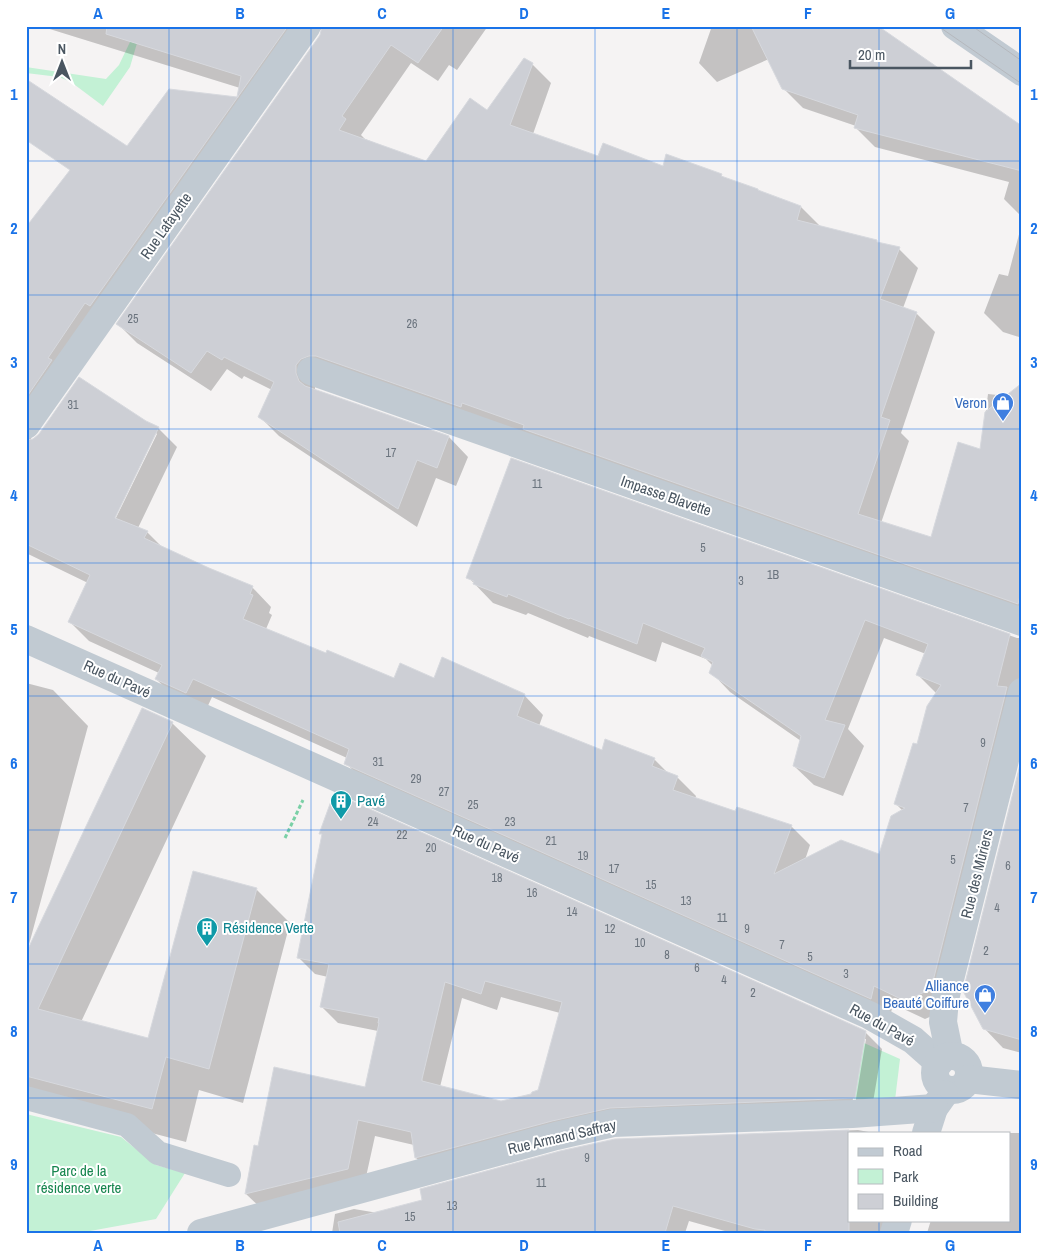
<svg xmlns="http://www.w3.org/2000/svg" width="1048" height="1259" font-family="'Archivo Narrow',sans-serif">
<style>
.green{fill:#c3f1d5}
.shadow{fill:#0003;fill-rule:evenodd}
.building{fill:#cdcfd5;stroke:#d7d9de;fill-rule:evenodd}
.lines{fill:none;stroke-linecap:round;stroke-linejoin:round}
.path{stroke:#7ad0a6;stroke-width:3;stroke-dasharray:4 2.5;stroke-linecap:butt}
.lane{stroke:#c1cad2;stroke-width:24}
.street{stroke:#c1cad2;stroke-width:28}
.tram{stroke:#b5b8bd;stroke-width:1}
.grid{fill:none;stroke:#1a73e8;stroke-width:1;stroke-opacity:0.55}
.labels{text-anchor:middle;stroke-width:4;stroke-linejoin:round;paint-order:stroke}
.number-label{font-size:12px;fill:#6b747e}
.street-label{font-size:15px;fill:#4a5661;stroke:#fff}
.shop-label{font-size:15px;fill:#366cbe;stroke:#fff;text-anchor:end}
.culture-label{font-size:15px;fill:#0d838f;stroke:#fff;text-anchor:start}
.park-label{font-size:15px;fill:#17864f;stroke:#fff}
.neatline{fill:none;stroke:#1a73e8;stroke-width:2}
.grid-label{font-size:16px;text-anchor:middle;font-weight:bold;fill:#1a73e8}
</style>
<rect width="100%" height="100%" fill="#f5f3f3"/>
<!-- green -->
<g class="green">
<polygon points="135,26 142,26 130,67 103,106 71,82 59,77 26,73 26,67 106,79 119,65 130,42"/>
<polygon points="864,1043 900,1059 895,1100 854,1099"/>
<polygon points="26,1114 121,1137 156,1165 185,1173 156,1219 79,1233 26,1233"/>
</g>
<!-- shadow -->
<g class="shadow">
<path d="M40,26H488L457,70L449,65L438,81L411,63L361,135L365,139L427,163L487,112L532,64L551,83L533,134L599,158L721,175L725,179L801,207L820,226L876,241L879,244L899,249L918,268L903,308L916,313L935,332L901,433L909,441L881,523L932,539L981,450L988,394L1007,396L1022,384V617L315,385V390L449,437L468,457L456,486L436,478L417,527L279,436L260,417L272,390L244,376L242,379L227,369L211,391L137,343L118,324L321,36L323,30H320L313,36L32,436L30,441L145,422L158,428L177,447L138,528L147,532L163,548L252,587L271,607L269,613L272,615L266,629L327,655L394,680L434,679L524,695L543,715L539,726L602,752L654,759L669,774L677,777L696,796L695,799L736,812L791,826L810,845L805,860L880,856L903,811L896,804L937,694L917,674L926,654L884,638L848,729L864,746L843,796L814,785L794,766L801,741L730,692L711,672L713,666L706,659L662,642L656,662L589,636L588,638L528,613L526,615L493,603L468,577L512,460L1017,638H1022V723L950,1008L925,1019L893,1004L890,1017L365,783L346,763L347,758L212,697L205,712L176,698L156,679L159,673L89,641L70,622L88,583L26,553V229L127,148L169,91L238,98L240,88ZM155,432L157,434L113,524L111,523Z"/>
<polygon points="712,26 875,26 1022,128 1022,217 1004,199 1009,182 875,147 856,128 856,126 803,108 783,88 769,59 717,82 699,63"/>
<polygon points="1022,223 1022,338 1003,332 984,313 999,274 1008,276"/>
<polygon points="26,683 53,690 88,726 27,952 172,723 206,756 81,1022 149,1040 256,889 290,923 243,1103 199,1090 186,1142 26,1100"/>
<polygon points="1022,762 1022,1053 1003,1048 984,1028"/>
<path d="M321,833L865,1032L882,1049L871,1114L627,1124L433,1174L416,1158L414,1145L375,1136L364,1186L263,1210L246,1194L258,1148L366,1088L378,1031L338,1023L321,1006L328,977L315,974L298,957L323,836ZM501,997L560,1013L539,1092L532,1095L501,1102L440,1087L462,998L497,1010ZM864,1039H866L855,1105L852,1104Z"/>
<polygon points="858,1130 874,1133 849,1133 849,1220 892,1220 889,1233 732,1233 689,1221 685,1233 332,1233 335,1214 354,1209 378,1213 423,1201 615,1140"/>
<polygon points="1009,1133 1022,1133 1022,1233 927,1233 931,1220 1009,1220"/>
</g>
<!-- building -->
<g class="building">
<polygon points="107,26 288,26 90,306 85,303 48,358 52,360 26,398 26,227 70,170 26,140 26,79 127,146 169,89 237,97 241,76 106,34"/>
<polygon points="322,26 444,26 418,63 391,45 342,116 346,119 339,130 426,161 470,98 487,110 524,58 533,63 510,125 598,156 603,143 663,166 666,154 722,174 721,176 758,189 758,190 801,206 797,220 877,240 877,242 900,247 880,299 917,312 881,417 890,420 858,514 931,537 958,442 980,449 985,412 1022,383 1022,587 1018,604 523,429 524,425 462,403 461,407 316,356 309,356 301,359 296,365 296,373 299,381 305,386 449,436 437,468 417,460 398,509 258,417 274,382 224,357 222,360 207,351 191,373 116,324 320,35"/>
<polygon points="751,26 878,26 1022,126 1022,171 854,128 858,115 782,89"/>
<polygon points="79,377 146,421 159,427 115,518 148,531 144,538 209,568 253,586 250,594 253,595 243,619 326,653 327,650 394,678 400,663 434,678 442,657 525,694 517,716 602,750 605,739 655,758 652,766 678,776 673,790 735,811 737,807 792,825 774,874 841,840 879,854 891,816 905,808 894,804 913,743 917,744 927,706 941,685 916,675 928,644 865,620 825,720 845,725 824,778 793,766 801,736 709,673 713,662 701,656 705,648 643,623 637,644 570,618 569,619 508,594 507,597 473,584 474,581 466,578 511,458 1010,634 997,686 1007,687 931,989 905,1001 874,986 871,999 344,764 349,749 193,679 186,693 155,679 162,665 68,622 90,575 26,544 26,440 33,439 39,434"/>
<polygon points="142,708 173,722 38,1009 148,1038 193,871 257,888 209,1069 166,1057 152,1109 26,1076 26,953"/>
<polygon points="1022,757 1022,1040 983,1029 963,991"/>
<path d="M334,793L866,1031L855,1098L610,1108L552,1121L415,1158L411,1132L358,1120L348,1169L245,1194L254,1145L258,1146L274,1067L365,1087L379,1023H378L379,1018L320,1007L329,964L297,958L322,834H319ZM485,981L562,1002L538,1090L532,1092L531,1094L501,1101L422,1081V1079L445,982L481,994Z"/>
<polygon points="849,1130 849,1233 764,1233 765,1230 755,1229 673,1206 665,1233 340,1233 338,1222 422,1200 420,1189 560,1151 615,1139"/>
</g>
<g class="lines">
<!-- path -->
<polyline class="path" points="285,838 303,800"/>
<!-- lane -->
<polyline class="lane" points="26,1098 127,1125 158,1153 229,1175"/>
<!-- street -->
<g class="street">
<polyline points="955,26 1022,72"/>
<polyline points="311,371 1022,622"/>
<polyline points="26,425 307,26"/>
<polyline points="26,639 869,1015 913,1040 939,1063"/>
<polyline points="950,1056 943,1022 945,999 1022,692"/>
<circle cx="952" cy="1073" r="17"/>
<polyline points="968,1079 1022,1085"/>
<polyline points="926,1133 934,1108 944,1094"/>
<polyline points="201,1233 556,1136 613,1123 852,1114 934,1108"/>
<polyline points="894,1233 898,1220"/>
</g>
<!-- tram -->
<g class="tram">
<polyline points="938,26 1022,84"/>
<polyline points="972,26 1022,61"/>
</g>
</g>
<!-- grid -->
<path class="grid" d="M169,26V1233M311,26V1233M453,26V1233M595,26V1233M737,26V1233M879,26V1133M26,161H1022M26,295H1022M26,429H1022M26,563H1022M26,696H1022M26,830H1022M26,964H1022M26,1098H1022M879,1220V1233"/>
<!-- icons -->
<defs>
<g id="shop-pin" transform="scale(1.125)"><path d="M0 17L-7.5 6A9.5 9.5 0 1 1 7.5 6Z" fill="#3f7fe0" stroke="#fff"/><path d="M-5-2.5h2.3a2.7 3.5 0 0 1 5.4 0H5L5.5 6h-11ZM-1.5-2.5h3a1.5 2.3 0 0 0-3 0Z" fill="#fff"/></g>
<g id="building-pin" transform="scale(1.125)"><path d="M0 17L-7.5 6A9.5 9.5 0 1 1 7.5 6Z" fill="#0f9aa8" stroke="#fff"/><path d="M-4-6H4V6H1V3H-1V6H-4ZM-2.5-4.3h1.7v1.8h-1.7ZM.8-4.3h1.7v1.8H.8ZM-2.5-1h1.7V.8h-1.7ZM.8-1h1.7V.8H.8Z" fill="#fff"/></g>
</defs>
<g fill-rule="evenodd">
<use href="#shop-pin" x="1003" y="403"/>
<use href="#building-pin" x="341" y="801"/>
<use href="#building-pin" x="207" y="928"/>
<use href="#shop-pin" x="985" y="995"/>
</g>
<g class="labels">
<!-- number labels -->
<g class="number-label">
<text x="133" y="323">25</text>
<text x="412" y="328">26</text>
<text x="73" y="409">31</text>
<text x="391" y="457">17</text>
<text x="537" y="488">11</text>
<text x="703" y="552">5</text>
<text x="773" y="579">1B</text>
<text x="741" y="585">3</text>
<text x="983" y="747">9</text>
<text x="378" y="766">31</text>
<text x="416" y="783">29</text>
<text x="444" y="796">27</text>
<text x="473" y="809">25</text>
<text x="966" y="812">7</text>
<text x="373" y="826">24</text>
<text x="510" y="826">23</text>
<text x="402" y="839">22</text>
<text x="551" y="845">21</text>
<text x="431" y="852">20</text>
<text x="583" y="860">19</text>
<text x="953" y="864">5</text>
<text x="1008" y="870">6</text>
<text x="614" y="873">17</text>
<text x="497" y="882">18</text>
<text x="651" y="889">15</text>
<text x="532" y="897">16</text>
<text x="686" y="905">13</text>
<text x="997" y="912">4</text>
<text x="572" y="916">14</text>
<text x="722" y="922">11</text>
<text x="610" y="933">12</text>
<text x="747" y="933">9</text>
<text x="640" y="947">10</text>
<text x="782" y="949">7</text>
<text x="986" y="955">2</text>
<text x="667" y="959">8</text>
<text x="810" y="961">5</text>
<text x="697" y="972">6</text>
<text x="846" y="978">3</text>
<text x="724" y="984">4</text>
<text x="753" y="997">2</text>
<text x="587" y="1162">9</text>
<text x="541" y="1187">11</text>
<text x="452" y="1210">13</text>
<text x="410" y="1221">15</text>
</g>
<!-- street labels -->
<g class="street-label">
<text transform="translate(166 226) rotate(-55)" y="5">Rue Lafayette</text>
<text transform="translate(666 496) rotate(19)" y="5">Impasse Blavette</text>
<text transform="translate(117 679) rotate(24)" y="5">Rue du Pavé</text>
<text transform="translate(486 844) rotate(24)" y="5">Rue du Pavé</text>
<text transform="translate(977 874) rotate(-76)" y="5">Rue des Mûriers</text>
<text transform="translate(882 1025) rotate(29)" y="5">Rue du Pavé</text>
<text transform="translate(562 1137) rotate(-13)" y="5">Rue Armand Saffray</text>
</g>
<!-- shop labels -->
<g class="shop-label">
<text x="987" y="408">Veron</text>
<text x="969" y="991">Alliance<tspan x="969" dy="17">Beauté Coiffure</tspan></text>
</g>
<!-- culture labels -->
<g class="culture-label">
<text x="357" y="806">Pavé</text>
<text x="223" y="933">Résidence Verte</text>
</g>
<!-- park labels -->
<g class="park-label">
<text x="79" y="1176">Parc de la<tspan x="79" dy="17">résidence verte</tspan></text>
</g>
</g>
<!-- border -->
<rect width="1048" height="1259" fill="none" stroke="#ffffff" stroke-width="55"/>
<!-- legend -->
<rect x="848" y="1132" width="162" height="90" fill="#ffffff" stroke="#b7bbc0"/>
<rect x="858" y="1148" width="25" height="8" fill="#c1cad2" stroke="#b7bbc0"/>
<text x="893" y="1156" font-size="15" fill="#4a5661">Road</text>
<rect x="858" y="1169" width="25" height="15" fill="#c3f1d5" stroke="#b7bbc0"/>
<text x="893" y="1182" font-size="15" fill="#4a5661">Park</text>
<rect x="858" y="1194" width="25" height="15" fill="#cdcfd5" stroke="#b7bbc0"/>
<text x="893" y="1206" font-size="15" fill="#4a5661">Building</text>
<!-- north arrow -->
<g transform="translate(62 62)" stroke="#ffffff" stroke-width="4" paint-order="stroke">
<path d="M0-4L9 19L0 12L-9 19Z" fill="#4a5661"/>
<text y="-8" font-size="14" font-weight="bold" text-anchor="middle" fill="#4a5661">N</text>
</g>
<!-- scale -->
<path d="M850 60v8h121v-8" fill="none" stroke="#4a5661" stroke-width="2.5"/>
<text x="858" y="60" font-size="15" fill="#4a5661" stroke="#ffffff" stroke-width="4" paint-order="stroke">20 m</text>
<rect x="28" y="28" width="992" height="1204" class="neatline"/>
<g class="grid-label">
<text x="98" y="19">A</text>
<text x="240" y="19">B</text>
<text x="382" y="19">C</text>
<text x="524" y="19">D</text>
<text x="666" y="19">E</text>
<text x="808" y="19">F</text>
<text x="950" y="19">G</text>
<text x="14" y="100">1</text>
<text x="1034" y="100">1</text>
<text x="14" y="234">2</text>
<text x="1034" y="234">2</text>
<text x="14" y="368">3</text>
<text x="1034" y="368">3</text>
<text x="14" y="501">4</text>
<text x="1034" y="501">4</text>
<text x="14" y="635">5</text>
<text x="1034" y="635">5</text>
<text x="14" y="769">6</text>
<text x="1034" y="769">6</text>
<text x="14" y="903">7</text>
<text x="1034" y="903">7</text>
<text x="14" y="1037">8</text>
<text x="1034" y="1037">8</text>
<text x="14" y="1170">9</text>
<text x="1034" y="1170">9</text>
<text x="98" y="1251">A</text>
<text x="240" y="1251">B</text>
<text x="382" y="1251">C</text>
<text x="524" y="1251">D</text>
<text x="666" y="1251">E</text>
<text x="808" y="1251">F</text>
<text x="950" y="1251">G</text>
</g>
</svg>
